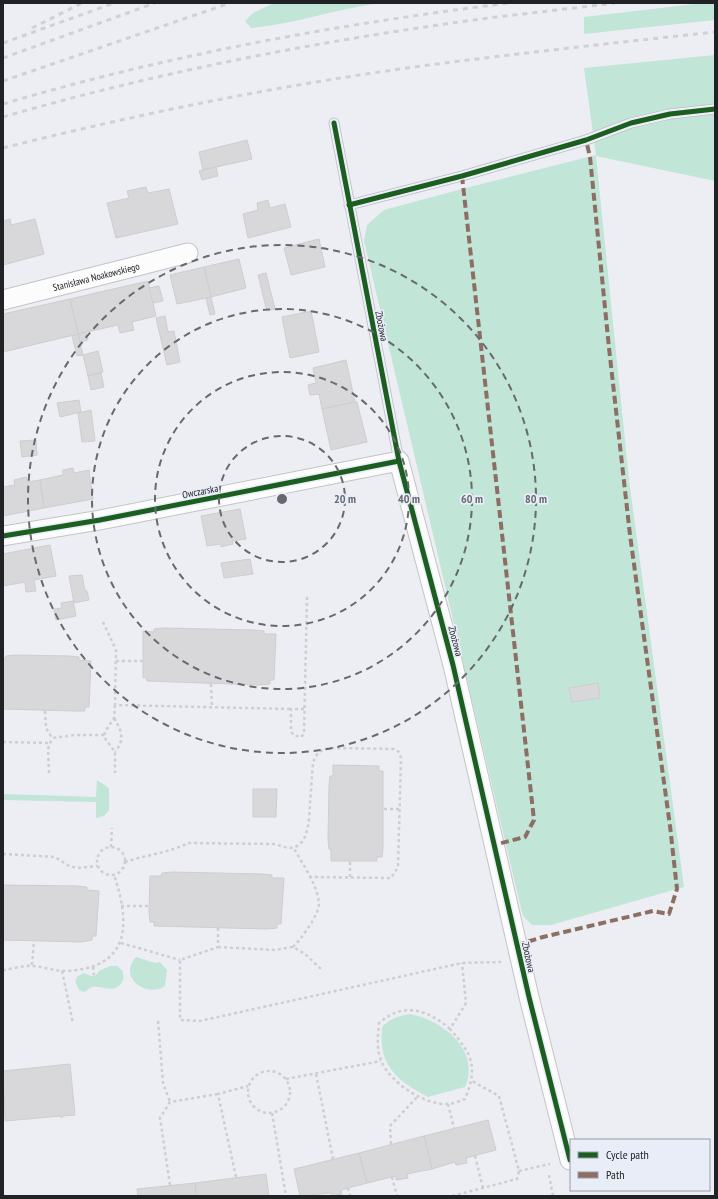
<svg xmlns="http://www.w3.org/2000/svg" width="718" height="1199" font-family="'PT Sans Narrow',sans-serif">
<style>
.green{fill:#c1e5d7}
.building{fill:#d8d7d9;stroke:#cecdcf}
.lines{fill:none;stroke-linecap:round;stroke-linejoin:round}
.lane-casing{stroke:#c2c4c8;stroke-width:11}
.street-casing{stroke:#c2c4c8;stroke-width:21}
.path{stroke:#ceced0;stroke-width:2.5;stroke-dasharray:3 3;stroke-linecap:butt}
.lane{stroke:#fcfcfd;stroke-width:9}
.street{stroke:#fcfcfd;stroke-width:19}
.rail{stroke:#d1d1d4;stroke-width:3;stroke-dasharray:5 5;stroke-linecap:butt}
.quiet{stroke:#8d6e63;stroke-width:4;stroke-dasharray:8 4;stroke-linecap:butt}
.cycleway-casing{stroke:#e9edf8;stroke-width:8}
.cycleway{stroke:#1b5e20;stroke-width:5}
.ring{fill:none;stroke:#67696e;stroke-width:2;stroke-dasharray:7 5}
.labels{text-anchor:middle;stroke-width:3.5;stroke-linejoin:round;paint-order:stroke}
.street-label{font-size:10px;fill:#202226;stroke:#e9edf8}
.centre{fill:#67696e;stroke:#e9edf8;stroke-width:2}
.ring-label{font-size:12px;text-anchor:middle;font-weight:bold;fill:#67696e;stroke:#e9edf8;stroke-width:3.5;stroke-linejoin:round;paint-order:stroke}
</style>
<rect width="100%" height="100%" fill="#eceef4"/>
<!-- green -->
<g class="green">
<path d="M274,3H383C338,8 296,24 251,28L245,21L253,13Z"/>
<polygon points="703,3 715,3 715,20 584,34 584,17"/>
<polygon points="715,55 715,181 596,156 629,480 684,887 551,925 532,925 523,916 519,900 364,241 367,225 384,210 462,189 596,155 584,68"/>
<polygon points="97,780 109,788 109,810 104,816 96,818 96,802 3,800 3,794 96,797"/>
<path d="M136,957L155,963L160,962L167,970L165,986C148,998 117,979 136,957Z"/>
<path d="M110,966H117L122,970C124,974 124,978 122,982C114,995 102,985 92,987C89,988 87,991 84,992L79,990L75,981L78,976L84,973L91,976L96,975L99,971Z"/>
<path d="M410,1014C443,1020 481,1051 465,1087L428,1097C396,1080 378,1065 382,1027C391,1018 398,1016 410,1014Z"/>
</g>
<!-- building -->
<g class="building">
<polygon points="247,140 252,159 203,170 199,152"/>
<polygon points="216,167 218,176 202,180 199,171"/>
<polygon points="146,187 148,193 169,189 178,224 116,238 107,203 129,198 127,191"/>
<polygon points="268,200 270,208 285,204 291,227 248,238 243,214 258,210 257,203"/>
<polygon points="10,219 11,225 35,219 44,254 3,265 3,221"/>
<polygon points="319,239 325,267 291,275 284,248"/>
<polygon points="239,259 246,288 211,297 204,267"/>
<polygon points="204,267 211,297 177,304 170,275"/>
<polygon points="266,273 275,309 267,311 258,275"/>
<polygon points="148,281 156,316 132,322 134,330 120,333 118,325 78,334 70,299"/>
<polygon points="159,286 163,301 153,303 149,288"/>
<polygon points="211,297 215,314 210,315 206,298"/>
<polygon points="70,299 78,334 3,352 3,314"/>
<polygon points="311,311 319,352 290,358 282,317"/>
<polygon points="165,316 168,332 174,331 180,362 167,365 156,318"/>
<polygon points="86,332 88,340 80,342 78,334"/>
<polygon points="78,334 83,355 77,356 72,336"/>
<polygon points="98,351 103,372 88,376 83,355"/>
<polygon points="346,360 355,402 322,409 319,394 310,395 308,385 316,383 313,368"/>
<polygon points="101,373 104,387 91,390 88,376"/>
<polygon points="79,400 81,412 60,417 57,403"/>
<polygon points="355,402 357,402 367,442 331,450 322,409"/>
<polygon points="91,410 95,441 82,442 78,413"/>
<polygon points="36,440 37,455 22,457 20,441"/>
<polygon points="73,468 74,473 89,470 93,499 44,508 40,480 63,475 63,470"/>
<polygon points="26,477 27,482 40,480 44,508 3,516 3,487 15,485 14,480"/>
<polygon points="240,509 246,539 232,541 233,544 221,547 221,544 207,546 201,516"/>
<polygon points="50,545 56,576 34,580 36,591 26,592 25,582 3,586 3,554"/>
<polygon points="250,559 253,574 224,578 221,563"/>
<polygon points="82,575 85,591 87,591 89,600 74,603 69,576"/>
<polygon points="73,601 76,616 56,620 54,609 62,608 61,603"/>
<polygon points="164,628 254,630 264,631 264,634 276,634 274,680 270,680 270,684 259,685 147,681 146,677 143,678 143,631 154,632 154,629"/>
<polygon points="16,655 69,656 79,657 79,660 91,661 89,707 85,707 85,711 74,711 3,709 3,659 5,659 6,656"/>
<polygon points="598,683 600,698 572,702 569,688"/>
<polygon points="333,765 379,766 379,771 383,771 383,847 382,857 377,857 377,861 331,861 331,849 329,849 328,839 329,786 330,776 333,776"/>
<polygon points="253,789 277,789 276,817 253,817"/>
<polygon points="172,872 262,874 272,875 272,878 284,878 281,924 277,924 277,928 267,929 154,926 154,922 150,922 149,912 150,876 161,876 162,873"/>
<polygon points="3,885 77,886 87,887 87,890 99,891 96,936 92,936 92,940 82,942 3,940"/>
<polygon points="70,1064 75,1115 64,1116 61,1118 61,1116 5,1121 3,1071"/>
<polygon points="488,1120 496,1150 466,1158 467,1163 456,1165 455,1162 432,1169 424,1136"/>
<polygon points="424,1136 432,1169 407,1174 408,1178 396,1180 396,1176 367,1183 359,1153"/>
<polygon points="359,1153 367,1183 341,1190 342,1194 333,1196 330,1193 300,1196 294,1169"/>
<polygon points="266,1174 269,1196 196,1196 195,1183"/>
<polygon points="195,1183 196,1196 138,1196 137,1189"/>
</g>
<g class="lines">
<!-- lane casing -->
<g class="lane-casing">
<g id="lane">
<polyline points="334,123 399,461"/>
<polyline points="349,205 462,176 586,140 631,123 670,114 715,109"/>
</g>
</g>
<!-- street casing -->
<g class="street-casing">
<g id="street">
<path id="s1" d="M3,300L188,253"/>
<polyline points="3,536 100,520 399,461 453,665 529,997 570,1160"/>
</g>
</g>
<!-- path -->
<g class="path">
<polyline points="103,622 116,650 115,705 291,709"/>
<polyline points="116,661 142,661"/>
<polyline points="211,684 212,707"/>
<polyline points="115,705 114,718 105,732 104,737 115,752 115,773"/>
<polyline points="304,709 291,709 291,730 293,735 301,737 304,734 307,597"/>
<polyline points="45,711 46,728 52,738 75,735 104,735"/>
<path d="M114,718C122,731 125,740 115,752"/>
<polyline points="3,742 51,743"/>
<polyline points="49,773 48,749 52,738"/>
<polyline points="384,809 400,809"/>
<circle cx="111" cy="861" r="14"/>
<polyline points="111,847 112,828"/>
<polyline points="3,854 55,857 69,866 78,868 97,866"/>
<path d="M125,862C145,855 169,853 188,843L276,844C308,859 309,825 310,803C311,790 312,776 313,763C317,752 320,750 331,748L394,749L399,752L401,758L398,867L391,878L309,877"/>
<polyline points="350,862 350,878"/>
<polyline points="121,906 149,906"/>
<polyline points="218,928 218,947 180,960 180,1020 200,1021 462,963 501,962"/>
<polyline points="121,943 180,960"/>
<polyline points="218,947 275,950 293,947 305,954 321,969"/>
<path d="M293,947C301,939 319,915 319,904C318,885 302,864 294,848"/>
<polyline points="32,965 34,941"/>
<polyline points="93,967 94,975"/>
<path d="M3,970C12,969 24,965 33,966C44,967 54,971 66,971C130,968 131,925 114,875"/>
<polyline points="62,971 73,1023"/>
<polyline points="158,1021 163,1083 170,1102"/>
<path d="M450,1029C427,1009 403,1002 379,1023C378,1036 376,1048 381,1060C389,1082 424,1105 447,1104C453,1104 460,1101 465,1099C478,1067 473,1055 450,1029L466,1003L462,963"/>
<circle cx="269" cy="1092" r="21"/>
<polyline points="316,1074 333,1159"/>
<polyline points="286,1079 381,1061"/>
<polyline points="448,1104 454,1128"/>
<polyline points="272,1113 286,1196"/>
<polyline points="391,1144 390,1126 418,1096"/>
<polyline points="475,1156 483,1188"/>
<polyline points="519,1171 550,1164"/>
<polyline points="549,1175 553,1196"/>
<polyline points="236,1177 218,1094 248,1086"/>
<polyline points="392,1177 397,1196"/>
<polyline points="170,1185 160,1118 170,1102 218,1094"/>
<polyline points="348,1188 350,1196"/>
<polyline points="452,1196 517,1179 519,1171 499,1096 472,1081"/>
</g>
<!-- lane -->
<use href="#lane" class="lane"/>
<!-- street -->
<use href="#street" class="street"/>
<!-- rail -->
<g class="rail">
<polyline points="32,28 82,3"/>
<polyline points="3,43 114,3"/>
<polyline points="3,58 155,3"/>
<polyline points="3,81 230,3"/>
<path d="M3,104C168,55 339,24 509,3"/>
<path d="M3,117C141,77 283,48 425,27C488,17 552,11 615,3"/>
<path d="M3,148C146,112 291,83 437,64C530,52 622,42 715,32"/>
</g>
<!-- quiet -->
<g class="quiet">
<polyline points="462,176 534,820 525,837 494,845 497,845"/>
<polyline points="517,945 543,937 653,911 669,914 677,889 670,826 630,535 609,348 590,157 586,140"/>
</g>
<!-- cycleway casing -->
<g class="cycleway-casing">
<g id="cycleway">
<polyline points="334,123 399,461 453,665 529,997 570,1160"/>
<polyline points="349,205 462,176 586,140 631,123 670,114 715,109"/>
<polyline points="3,536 100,520 399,461"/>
</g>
</g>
<!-- cycleway -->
<use href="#cycleway" class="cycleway"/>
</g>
<!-- distance rings -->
<g class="ring">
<circle cx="282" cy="499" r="63"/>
<circle cx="282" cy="499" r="127"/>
<circle cx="282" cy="499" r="190"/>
<circle cx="282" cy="499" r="254"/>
</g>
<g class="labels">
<!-- street labels -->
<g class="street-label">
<text dy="4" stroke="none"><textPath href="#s1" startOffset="96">Stanisława Noakowskiego</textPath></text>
<text transform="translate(382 326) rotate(79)" y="4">Zbożowa</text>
<text transform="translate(200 491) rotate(-11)" y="4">Owczarska</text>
<text transform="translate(456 641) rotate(75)" y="4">Zbożowa</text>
<text transform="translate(529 957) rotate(77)" y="4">Zbożowa</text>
</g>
</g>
<circle cx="282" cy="499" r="6" class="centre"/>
<g class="ring-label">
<text x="345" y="503">20 m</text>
<text x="409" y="503">40 m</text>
<text x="472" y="503">60 m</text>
<text x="536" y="503">80 m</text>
</g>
<!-- border -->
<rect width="718" height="1199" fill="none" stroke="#202226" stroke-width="8"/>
<!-- legend -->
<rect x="570" y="1139" width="140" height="52" fill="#e9edf8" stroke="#999ca4"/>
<rect x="578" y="1152" width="20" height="6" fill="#1b5e20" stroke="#999ca4"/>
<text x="606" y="1159" font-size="12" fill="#202226">Cycle path</text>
<rect x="578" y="1172" width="20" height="6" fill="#8d6e63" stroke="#999ca4"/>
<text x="606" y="1179" font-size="12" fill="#202226">Path</text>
</svg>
